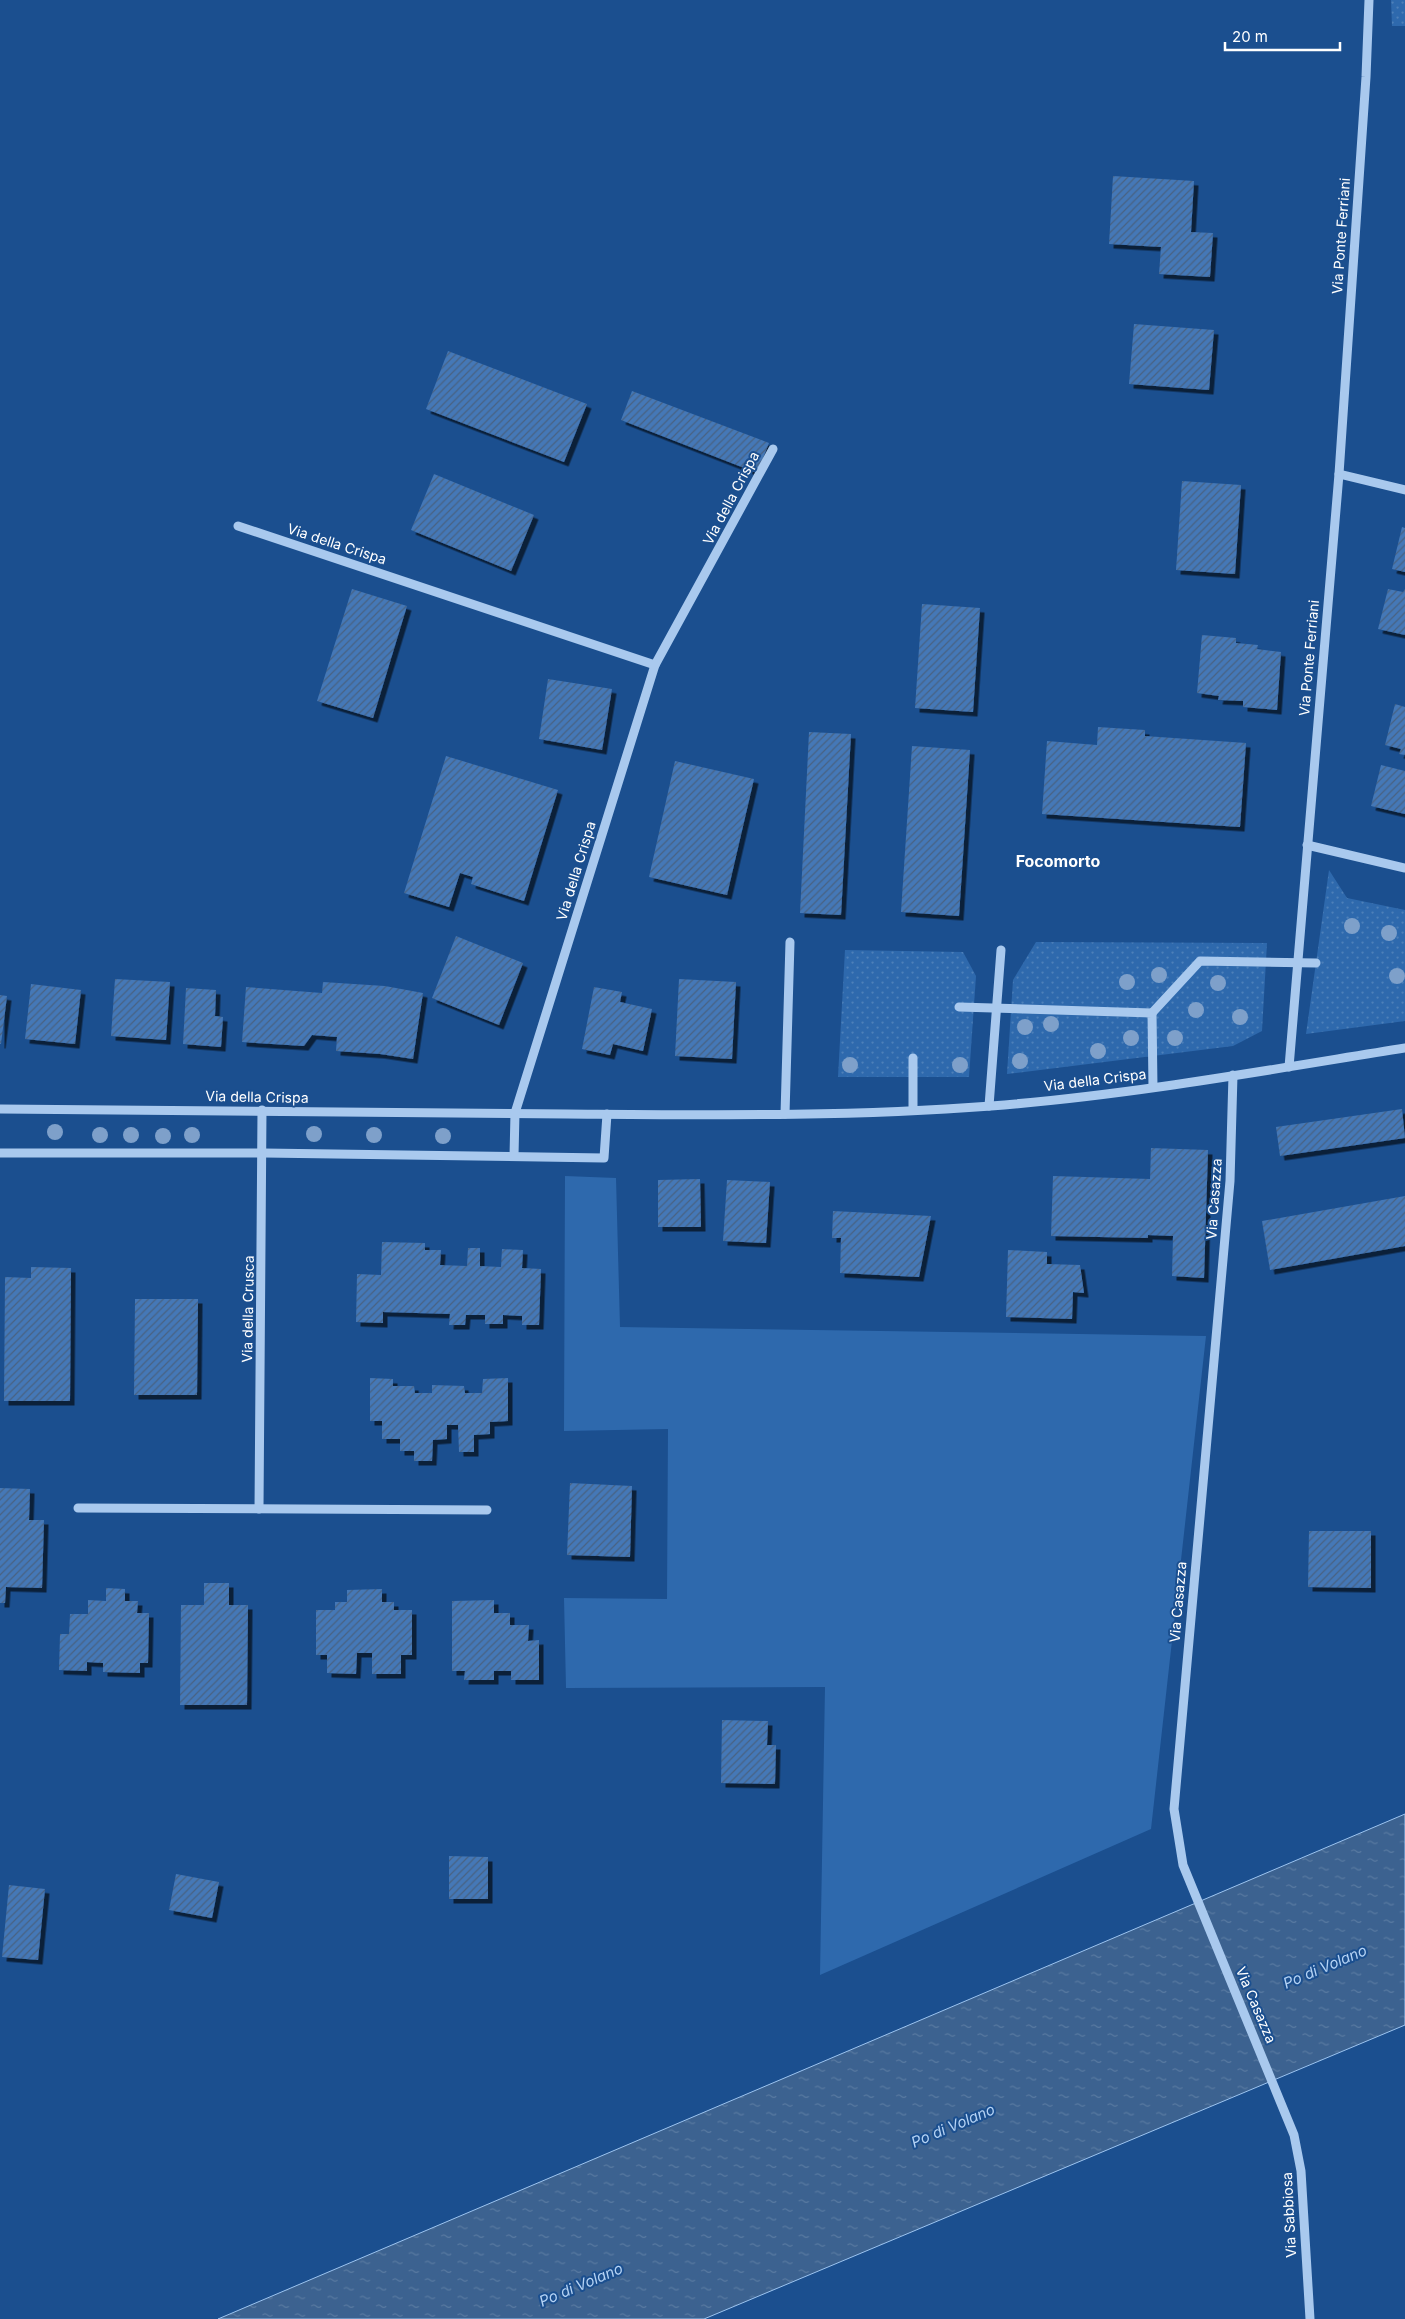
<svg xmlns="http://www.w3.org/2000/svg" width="1405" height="2319" font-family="Inter,sans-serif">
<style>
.grass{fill:url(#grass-dots)}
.park{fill:#2e69ad}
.water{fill:url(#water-ripples);stroke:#9cc4f0}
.building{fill:url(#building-hatch);filter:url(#shadow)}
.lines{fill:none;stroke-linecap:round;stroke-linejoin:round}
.minor{stroke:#a9c9ee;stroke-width:9}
.tree{fill:#7ea0ca}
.labels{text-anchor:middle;stroke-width:4;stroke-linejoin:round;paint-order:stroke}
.street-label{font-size:14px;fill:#fff;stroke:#1b4f8f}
.water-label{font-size:15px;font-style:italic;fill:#b5d3f5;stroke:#1b4f8f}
.quarter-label{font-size:16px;font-weight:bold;fill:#fff;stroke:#1b4f8f}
</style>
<defs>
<pattern id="grass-dots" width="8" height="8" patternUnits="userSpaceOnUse" patternTransform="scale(1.25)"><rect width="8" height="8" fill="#2e69ad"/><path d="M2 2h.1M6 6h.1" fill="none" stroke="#4d80b9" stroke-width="1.8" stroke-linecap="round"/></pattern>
<pattern id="water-ripples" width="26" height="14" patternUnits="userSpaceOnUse" patternTransform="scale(1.25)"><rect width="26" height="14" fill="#3c6290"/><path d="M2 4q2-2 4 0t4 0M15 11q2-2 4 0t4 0" fill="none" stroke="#597aa1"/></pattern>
<pattern id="building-hatch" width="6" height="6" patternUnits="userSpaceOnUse" patternTransform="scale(1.25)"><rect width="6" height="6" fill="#4478b7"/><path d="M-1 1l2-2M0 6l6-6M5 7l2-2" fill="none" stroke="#486282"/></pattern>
<filter id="shadow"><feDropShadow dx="4.5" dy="4.5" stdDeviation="0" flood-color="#0009"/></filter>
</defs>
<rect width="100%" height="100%" fill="#1b4f8f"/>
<!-- grass -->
<g class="grass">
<polygon points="1391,0 1405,0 1405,26 1392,26"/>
<polygon points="1329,870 1347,898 1405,910 1405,1021 1306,1034"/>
<polygon points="1036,942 1267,943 1262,1031 1233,1046 1007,1074 1013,980"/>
<polygon points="845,950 963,952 976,976 969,1077 838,1077"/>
</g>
<!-- park -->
<polygon class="park" points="565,1176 616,1178 620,1327 1206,1336 1151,1829 820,1975 825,1687 566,1688 564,1598 667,1599 668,1429 564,1431"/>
<!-- water -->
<polygon class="water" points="1405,1814 1405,2025 704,2319 218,2319"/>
<!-- building -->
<g class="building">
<polygon points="1113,176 1194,181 1191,232 1213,233 1210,277 1159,274 1161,247 1109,244"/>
<polygon points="1134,324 1214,330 1209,390 1129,384"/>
<polygon points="448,351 587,404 564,462 426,409"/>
<polygon points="632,391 769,443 757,473 621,420"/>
<polygon points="434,474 534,515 511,571 411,530"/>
<polygon points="1182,481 1241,485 1235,574 1176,570"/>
<polygon points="1402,527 1405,528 1405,572 1392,569"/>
<polygon points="352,589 407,606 373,718 317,701"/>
<polygon points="1388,589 1403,592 1405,589 1405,635 1378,629"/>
<polygon points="922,604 980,608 973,712 915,708"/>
<polygon points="1202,635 1236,638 1236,643 1258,645 1257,649 1281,652 1277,710 1243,707 1243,701 1218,700 1219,696 1197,693"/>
<polygon points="548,679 612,689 602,750 539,739"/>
<polygon points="1395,704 1405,707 1405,755 1399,754 1401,749 1385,745"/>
<polygon points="1098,727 1145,730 1145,736 1246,743 1240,827 1042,814 1047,741 1097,745"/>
<polygon points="809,732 851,734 841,915 800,913"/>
<polygon points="912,746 970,750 959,916 901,912"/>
<polygon points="446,756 558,790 524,901 471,884 473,877 460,873 449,907 404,893"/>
<polygon points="675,761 754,779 727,895 649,877"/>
<polygon points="1381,765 1405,771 1405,814 1371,806"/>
<polygon points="456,936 523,963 499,1025 432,998"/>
<polygon points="115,979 170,982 166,1040 111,1036"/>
<polygon points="679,979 736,982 732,1059 675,1056"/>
<polygon points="323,982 385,986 423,993 413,1059 380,1054 336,1051 337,1037 312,1035 304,1046 242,1042 246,987 322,993"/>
<polygon points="31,984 81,990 75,1044 25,1039"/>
<polygon points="594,987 622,992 620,1002 652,1009 643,1051 613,1044 610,1055 582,1049"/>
<polygon points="186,988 216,990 215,1016 223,1017 221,1047 183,1044"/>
<polygon points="0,995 7,996 1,1044 0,1044"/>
<polygon points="1402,1109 1405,1138 1280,1156 1276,1127"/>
<polygon points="1151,1148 1208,1150 1204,1278 1172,1276 1173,1236 1148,1235 1148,1238 1051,1236 1053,1176 1150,1179"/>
<polygon points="700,1179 701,1227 658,1227 658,1180"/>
<polygon points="727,1180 770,1182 766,1243 723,1241"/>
<polygon points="1405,1196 1405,1246 1270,1270 1262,1221"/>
<polygon points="833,1211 931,1216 919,1277 840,1273 841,1238 832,1238"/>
<polygon points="382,1242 425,1243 425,1250 441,1250 440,1265 467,1266 468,1248 480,1248 480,1266 501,1267 502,1249 523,1250 522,1268 541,1269 539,1325 522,1325 522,1316 503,1315 503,1324 485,1324 485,1315 466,1315 465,1325 449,1325 450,1314 383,1312 383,1323 356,1322 357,1274 381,1275"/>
<polygon points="1008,1250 1047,1252 1047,1264 1080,1265 1084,1293 1073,1292 1072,1319 1006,1317"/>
<polygon points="31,1267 71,1268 70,1401 4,1401 5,1277 31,1278"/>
<polygon points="135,1299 198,1299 197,1395 134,1395"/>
<polygon points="370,1378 393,1379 393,1386 414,1386 415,1393 432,1393 432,1385 464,1386 465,1393 482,1393 483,1379 508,1378 508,1421 490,1422 490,1434 474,1435 474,1452 459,1452 458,1425 447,1425 447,1439 433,1440 432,1461 414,1461 414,1451 400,1451 400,1439 382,1439 382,1421 370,1421"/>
<polygon points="570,1483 632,1486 630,1557 567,1555"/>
<polygon points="0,1488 30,1489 29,1520 44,1520 42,1588 6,1587 5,1603 0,1603"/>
<polygon points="1309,1531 1371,1531 1371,1588 1308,1587"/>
<polygon points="204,1583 229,1583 229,1605 248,1605 247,1705 180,1705 181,1605 204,1605"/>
<polygon points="106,1588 125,1589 125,1601 138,1601 137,1613 149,1613 148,1663 140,1663 140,1673 103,1672 103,1663 87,1662 87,1671 59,1670 60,1634 69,1634 70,1614 88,1614 88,1600 106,1601"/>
<polygon points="382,1589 382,1602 394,1602 394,1610 412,1610 412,1655 401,1655 401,1674 372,1674 372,1653 357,1653 356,1674 327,1673 327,1655 316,1655 316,1610 335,1610 335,1602 347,1602 347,1590"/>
<polygon points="494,1600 494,1613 510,1613 510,1625 529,1625 528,1641 539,1640 539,1680 511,1680 511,1671 494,1671 494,1680 464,1680 465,1671 452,1671 452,1601"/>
<polygon points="722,1720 768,1721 767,1745 776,1745 775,1784 721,1783"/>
<polygon points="449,1856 488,1857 488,1899 449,1899"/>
<polygon points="176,1874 219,1882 212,1918 169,1910"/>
<polygon points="9,1885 45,1889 38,1960 2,1957"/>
</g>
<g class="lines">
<!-- minor -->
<g class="minor">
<polyline points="1339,474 1405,490"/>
<polyline points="238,526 655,665"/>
<polyline points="1307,845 1405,868"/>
<polyline points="959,1007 1152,1013 1153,1087"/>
<polyline points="1152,1013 1200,961 1316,963"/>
<polyline points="913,1058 913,1110"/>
<polyline points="1289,1067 1339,474 1366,77 1369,0"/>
<polyline points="1233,1075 1230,1181 1174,1809 1183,1865 1294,2135 1301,2171 1310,2319"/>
<polyline points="989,1106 1001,950"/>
<path d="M0,1109C189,1110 378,1112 567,1114C708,1115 850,1117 991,1106C1130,1095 1268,1070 1405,1048"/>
<polyline points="785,1114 790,942"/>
<polyline points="0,1153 264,1153 604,1158 607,1114"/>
<polyline points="514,1156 515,1113 655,665 773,449"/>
<polyline points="78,1508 487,1510"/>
<polyline points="259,1509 262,1110"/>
</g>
</g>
<!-- trees -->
<g class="tree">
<circle cx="1352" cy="926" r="8"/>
<circle cx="1389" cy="933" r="8"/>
<circle cx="1159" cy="975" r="8"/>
<circle cx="1397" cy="976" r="8"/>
<circle cx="1127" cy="982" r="8"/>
<circle cx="1218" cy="983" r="8"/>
<circle cx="1196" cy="1010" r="8"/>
<circle cx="1240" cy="1017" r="8"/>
<circle cx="1051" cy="1024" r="8"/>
<circle cx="1025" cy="1027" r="8"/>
<circle cx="1131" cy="1038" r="8"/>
<circle cx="1175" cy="1038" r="8"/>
<circle cx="1098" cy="1051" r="8"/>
<circle cx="1020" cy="1061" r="8"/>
<circle cx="850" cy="1065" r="8"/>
<circle cx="960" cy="1065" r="8"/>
<circle cx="55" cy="1132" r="8"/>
<circle cx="314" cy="1134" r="8"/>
<circle cx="100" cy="1135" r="8"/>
<circle cx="131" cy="1135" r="8"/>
<circle cx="192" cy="1135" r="8"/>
<circle cx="374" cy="1135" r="8"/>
<circle cx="163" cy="1136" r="8"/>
<circle cx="443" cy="1136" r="8"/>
</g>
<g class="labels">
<!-- street labels -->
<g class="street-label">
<text transform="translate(1341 236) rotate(-86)" y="5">Via Ponte Ferriani</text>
<text transform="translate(731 498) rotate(-62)" y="5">Via della Crispa</text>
<text transform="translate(337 544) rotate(18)" y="5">Via della Crispa</text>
<text transform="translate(1309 658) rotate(-85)" y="5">Via Ponte Ferriani</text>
<text transform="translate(576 871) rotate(-73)" y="5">Via della Crispa</text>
<text transform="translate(1095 1080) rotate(-7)" y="5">Via della Crispa</text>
<text transform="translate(257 1097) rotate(1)" y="5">Via della Crispa</text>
<text transform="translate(1214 1199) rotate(-86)" y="5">Via Casazza</text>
<text transform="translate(248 1309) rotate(-89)" y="5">Via della Crusca</text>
<text transform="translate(1178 1602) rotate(-85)" y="5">Via Casazza</text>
<text transform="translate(1256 2005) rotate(67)" y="5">Via Casazza</text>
<text transform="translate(1289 2215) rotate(-93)" y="5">Via Sabbiosa</text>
</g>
<!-- water labels -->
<g class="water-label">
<text transform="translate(1325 1967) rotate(-23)" y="5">Po di Volano</text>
<text transform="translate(953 2126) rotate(-23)" y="5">Po di Volano</text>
<text transform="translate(581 2285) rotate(-23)" y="5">Po di Volano</text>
</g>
<!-- quarter labels -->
<g class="quarter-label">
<text x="1058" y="867">Focomorto</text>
</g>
</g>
<!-- scale -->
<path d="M1225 42v8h115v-8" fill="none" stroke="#ffffff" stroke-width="2.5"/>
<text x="1232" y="42" font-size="15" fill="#ffffff" stroke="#1b4f8f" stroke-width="4" paint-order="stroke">20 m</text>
</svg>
